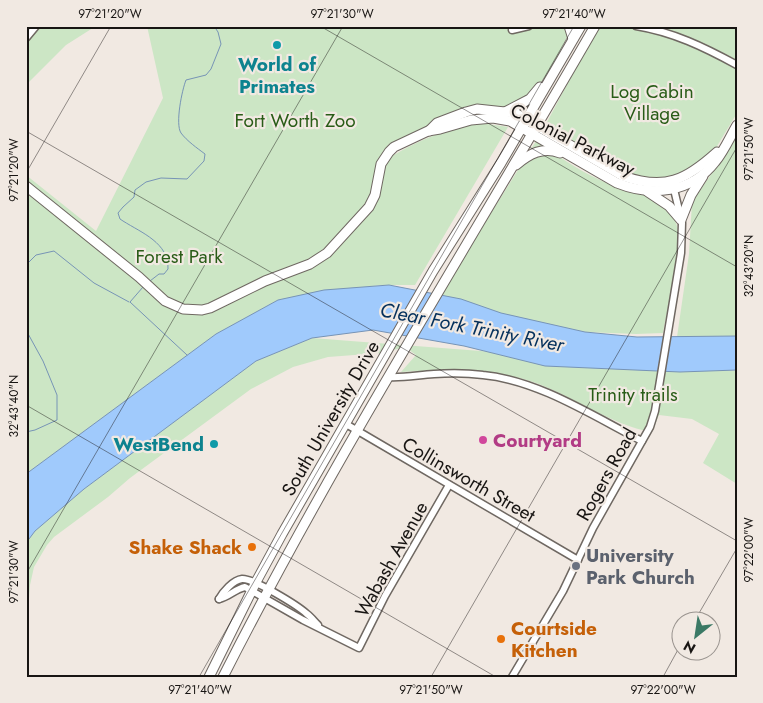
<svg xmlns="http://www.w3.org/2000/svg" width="763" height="703" font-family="Jost,sans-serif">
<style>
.green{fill:#cce6c5}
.water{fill:#a0cafc;stroke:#7794b6}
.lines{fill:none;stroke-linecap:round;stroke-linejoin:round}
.stream{stroke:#7794b6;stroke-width:1}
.street-casing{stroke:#6f6862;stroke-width:9}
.secondary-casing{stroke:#6f6862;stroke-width:11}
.street{stroke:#fff;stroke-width:6}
.secondary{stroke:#fff;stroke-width:9}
.ticks{fill:none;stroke:#181513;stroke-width:1;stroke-opacity:0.45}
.culture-dot{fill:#0f9aa8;stroke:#f1e9e2;stroke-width:2}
.hotel-dot{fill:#d1479c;stroke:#f1e9e2;stroke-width:2}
.food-dot{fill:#e8710a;stroke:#f1e9e2;stroke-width:2}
.worship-dot{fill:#6b7280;stroke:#f1e9e2;stroke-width:2}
.labels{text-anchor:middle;stroke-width:4.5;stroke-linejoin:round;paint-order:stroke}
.culture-label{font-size:19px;font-weight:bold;fill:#0d838f;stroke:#f1e9e2}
.park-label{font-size:19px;fill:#295c17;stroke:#f1e9e2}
.street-label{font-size:19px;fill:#181513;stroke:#f1e9e2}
.hotel-label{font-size:19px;font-weight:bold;fill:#b23c85;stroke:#f1e9e2;text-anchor:start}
.food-label{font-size:19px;font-weight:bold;fill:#c56008;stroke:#f1e9e2;text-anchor:end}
.worship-label{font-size:19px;font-weight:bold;fill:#5b616d;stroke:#f1e9e2;text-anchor:start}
.water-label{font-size:20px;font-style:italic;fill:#04305c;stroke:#f1e9e2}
.neatline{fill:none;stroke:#181513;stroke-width:2}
.ticks-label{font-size:12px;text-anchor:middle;fill:#181513}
</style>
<rect width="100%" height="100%" fill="#f1e9e2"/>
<!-- green -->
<g class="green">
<polygon points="40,26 96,26 66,45 26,85 26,42"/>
<path d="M147,26H572C560,52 538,102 507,107C489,109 470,106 454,112C425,122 402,145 379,164C405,147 452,123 485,124C492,124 500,126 508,127L415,285H381L278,300L216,334L26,474V175L96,231L163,98Z"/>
<polygon points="598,26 733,26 737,30 737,113 716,148 706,160 673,178 658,179 630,176 546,128 546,124"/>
<polygon points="737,137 737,336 677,337 689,254 692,202"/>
<path d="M536,141C556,154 576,169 598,179C623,191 665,193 676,223C684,244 667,309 663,333L636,334L585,332L501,315L440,295Z"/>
<path d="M312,338L737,371V484L703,463L719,434L692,419L659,415L652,432C610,425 574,396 533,382C486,367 449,370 401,372L416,355L405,347L381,353L328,357L293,367L251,389L130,478L108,497L54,537L47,545L34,567L30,585L26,638V543L35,531L84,489L256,361Z"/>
</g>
<!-- water -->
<polygon class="water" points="389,285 461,299 501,313 585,332 637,337 737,336 737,370 680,372 545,366 464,346 373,330 312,338 256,361 84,489 35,531 26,543 26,474 216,334 278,300 324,290"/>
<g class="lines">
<!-- stream -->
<g class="stream">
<polyline points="26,265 36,255 54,251 94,283 129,302"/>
<path d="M150,281L159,274H164L168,269C169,243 142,233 123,221L120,219L118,213L123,207L134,197L135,190L146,182L161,178L187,179L204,161L205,154C197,148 187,141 181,133C175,124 182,90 186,80L206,75L211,69L221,44L218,32L214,26"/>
<polyline points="143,287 130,302 187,355"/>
<polyline points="26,330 43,361 57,395 57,420 35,430 26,432"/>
</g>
<!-- street casing -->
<g class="street-casing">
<g id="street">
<path d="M636,26C673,32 704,47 737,65"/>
<polyline points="512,30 529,26"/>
<polyline points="26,38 36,26"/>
<path d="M388,377C403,378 418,375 434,374C450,373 467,373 483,375C538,380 593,416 642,441"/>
<polyline points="346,424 578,560"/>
<path d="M219,599C229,597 235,589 245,587L303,620L359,648L385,596L449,485"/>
<path d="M219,599C223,592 233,580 242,579C253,578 297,605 307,614C311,617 314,621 318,625"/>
<polyline points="512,677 563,591 593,528 650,427 655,411 681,253 682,223 673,185"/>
</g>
</g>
<!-- secondary casing -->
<g class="secondary-casing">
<g id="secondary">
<polyline points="569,26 573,39"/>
<polyline points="505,112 530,99 540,87"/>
<path d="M429,131L437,123L466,112L477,109L515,113L623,176C665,191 686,180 717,152"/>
<path d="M516,165C529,154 543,146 560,153"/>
<path d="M26,186L139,277L165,301L183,309L202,310L210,308L265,281L310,264L327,253L369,207L375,195L381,164L389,152L394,147L428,131L440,129L471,120L493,118L510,121L617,183C652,197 691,193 715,162C724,151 730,137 737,125"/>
<polyline points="648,192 669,206 681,220 691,195 703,176"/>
<polyline points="209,677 256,582 282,534 433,271 501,163 581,26"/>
<path d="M223,677C336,454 470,243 595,26"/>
</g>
</g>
<!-- street -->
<use href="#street" class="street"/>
<!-- secondary -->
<use href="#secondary" class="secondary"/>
</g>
<!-- ticks -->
<path class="ticks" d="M320,26L737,267M26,131L737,541M26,173L111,26M26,405L496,677M26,574L343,26M695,620L737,548M199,677L574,26M431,677L737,147M663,677L680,646"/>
<!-- markers -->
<g class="culture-dot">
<circle cx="277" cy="45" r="5"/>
<circle cx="214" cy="444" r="5"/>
</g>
<circle class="hotel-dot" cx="483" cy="440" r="5"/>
<g class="food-dot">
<circle cx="252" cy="547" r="5"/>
<circle cx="501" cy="639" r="5"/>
</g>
<circle class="worship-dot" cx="576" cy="566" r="5"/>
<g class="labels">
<!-- culture labels -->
<g class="culture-label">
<text x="277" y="71">World of<tspan x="277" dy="22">Primates</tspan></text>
<text x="204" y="451" text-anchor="end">WestBend</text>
</g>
<!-- park labels -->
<g class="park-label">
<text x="652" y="98">Log Cabin<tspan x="652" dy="22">Village</tspan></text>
<text x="295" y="127">Fort Worth Zoo</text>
<text x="179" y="263">Forest Park</text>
<text x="633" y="401">Trinity trails</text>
</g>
<!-- street labels -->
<g class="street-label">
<text transform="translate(573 139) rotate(27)" y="7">Colonial Parkway</text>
<text transform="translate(330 418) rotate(-60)" y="7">South University Drive</text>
<text transform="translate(606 474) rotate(-61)" y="7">Rogers Road</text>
<text transform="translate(469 479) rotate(30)" y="7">Collinsworth Street</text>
<text transform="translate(391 559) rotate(-61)" y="7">Wabash Avenue</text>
</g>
<!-- hotel labels -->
<g class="hotel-label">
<text x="493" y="447">Courtyard</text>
</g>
<!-- food labels -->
<g class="food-label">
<text x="242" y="554">Shake Shack</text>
<text x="511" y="635" text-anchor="start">Courtside<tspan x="511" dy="22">Kitchen</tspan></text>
</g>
<!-- worship labels -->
<g class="worship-label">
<text x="586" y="562">University<tspan x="586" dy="22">Park Church</tspan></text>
</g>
<!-- water labels -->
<g class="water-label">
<text transform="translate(472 327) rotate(11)" y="7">Clear Fork Trinity River</text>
</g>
</g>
<!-- border -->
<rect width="763" height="703" fill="none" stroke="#f1e9e2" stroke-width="55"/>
<!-- north arrow -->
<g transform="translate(696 636) rotate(210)"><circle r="24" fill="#f1e9e2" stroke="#9a948f"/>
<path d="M0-4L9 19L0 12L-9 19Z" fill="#3b7965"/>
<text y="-8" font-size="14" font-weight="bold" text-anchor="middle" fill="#181513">N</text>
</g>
<rect x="28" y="28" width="708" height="648" class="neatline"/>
<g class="ticks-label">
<text x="110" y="18">97°21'20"W</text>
<text x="342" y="18">97°21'30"W</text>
<text x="574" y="18">97°21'40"W</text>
<text transform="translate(749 149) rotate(-90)" y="4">97°21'50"W</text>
<text transform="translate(14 170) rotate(-90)" y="4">97°21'20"W</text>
<text transform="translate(749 266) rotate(-90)" y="4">32°43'20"N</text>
<text transform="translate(14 406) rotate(-90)" y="4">32°43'40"N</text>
<text transform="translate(749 550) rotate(-90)" y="4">97°22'00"W</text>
<text transform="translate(14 572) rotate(-90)" y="4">97°21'30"W</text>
<text x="200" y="694">97°21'40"W</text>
<text x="431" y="694">97°21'50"W</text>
<text x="663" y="694">97°22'00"W</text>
</g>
</svg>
